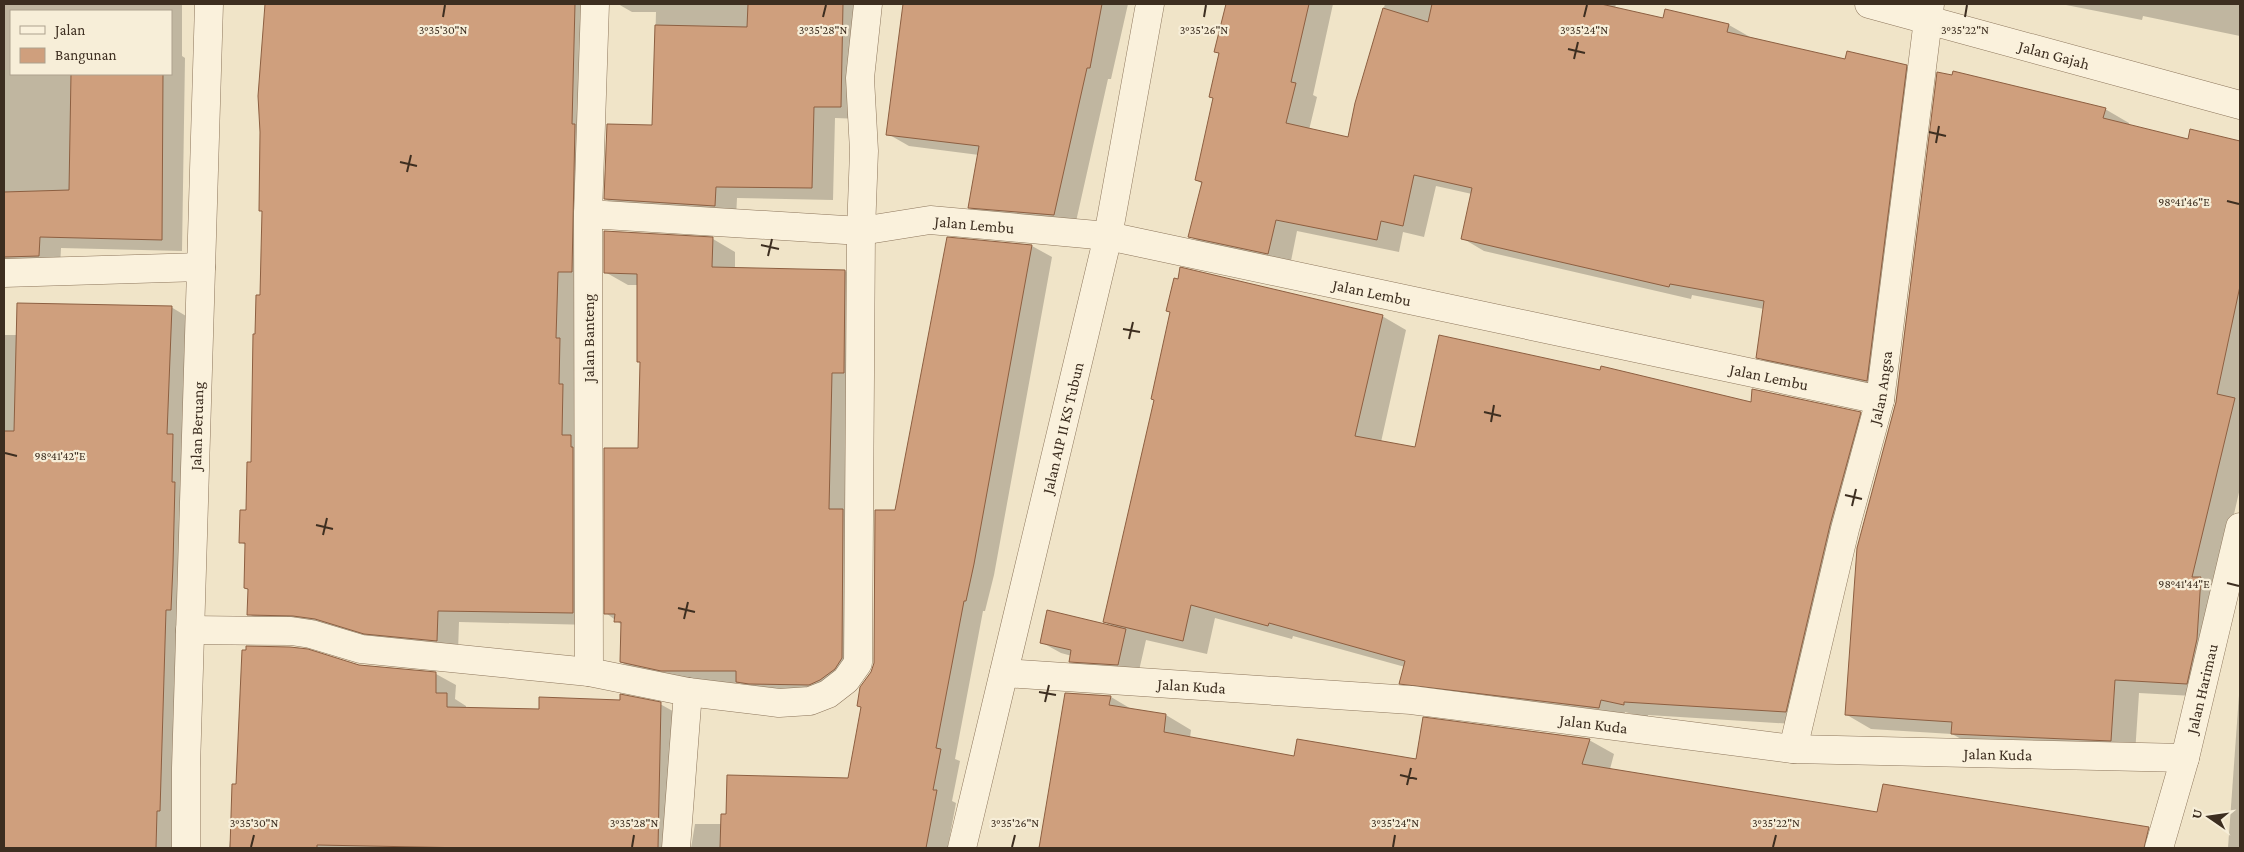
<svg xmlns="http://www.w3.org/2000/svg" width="2244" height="852" font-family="'Crimson Pro',serif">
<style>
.shadow{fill:#0003;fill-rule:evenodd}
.building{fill:#cf9f7d;stroke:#8d5f41}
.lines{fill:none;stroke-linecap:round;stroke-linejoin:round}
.street-casing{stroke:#8d765c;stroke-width:29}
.street{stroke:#faf1dc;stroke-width:28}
.ticks{fill:none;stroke:#3d2e20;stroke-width:2}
.labels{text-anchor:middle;stroke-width:4.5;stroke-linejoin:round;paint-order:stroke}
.street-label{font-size:16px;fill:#3d2e20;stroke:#f7eed8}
.ticks-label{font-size:12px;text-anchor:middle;fill:#3d2e20;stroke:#f7eed8;stroke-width:4.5;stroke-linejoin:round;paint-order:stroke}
</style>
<rect width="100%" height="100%" fill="#f0e4c8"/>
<!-- shadow -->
<g class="shadow">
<path d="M4,4H182V56L185,58L182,251L61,248L60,267L4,262ZM11,11H171V74H11Z"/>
<polygon points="266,4 608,4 602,12 594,625 459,622 458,652 270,626 249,614 249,590 245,588 246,545 240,542 247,511 252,463 257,335 261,296 263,212 260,210 262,132 260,96"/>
<polygon points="618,4 864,4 862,119 835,118 833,200 737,198 736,218 627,211 605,199 653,126 656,12 632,12"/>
<polygon points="904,4 1128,4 1111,79 1108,79 1075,226 990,219 969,207 979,155 909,146 888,134"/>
<polygon points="1227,4 1333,4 1313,95 1317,97 1309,130 1349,139 1356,103 1385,4 1616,4 1615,8 1664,20 1729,25 1750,37 1846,60 1906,66 1928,78 1888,393 1780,370 1758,357 1764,309 1692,295 1691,299 1484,251 1462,238 1472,194 1436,186 1424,237 1403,232 1399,252 1297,231 1290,266 1211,249 1190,236 1203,184 1196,180 1215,99 1220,54 1216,52"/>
<polygon points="2061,4 2240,4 2240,36 2143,16 2142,20"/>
<polygon points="2105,109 2129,123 2129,126 2189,140 2191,130 2240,142 2240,488 2217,588 2211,697 2139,693 2135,754 1976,747 1952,734 1871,729 1847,715"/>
<polygon points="713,239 735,252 735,269 845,271 867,284 857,682 760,694 740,683 685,683 644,675 621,662 622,625 606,613 640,450 641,363 639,361 638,285 628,285 605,272"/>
<polygon points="948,239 1032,246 1052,257 994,575 985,611 983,611 955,759 960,761 952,801 956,803 948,846 951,848 691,848 695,824 722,824 849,779 875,663 896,512"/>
<polygon points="171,307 191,319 176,848 4,848 4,335 18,335"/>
<polygon points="1382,316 1406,330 1381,442 1416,449 1752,403 1860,413 1884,427 1810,725 1648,715 1648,718 1625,712 1623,721 1425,697 1401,683 1405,667 1293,636 1292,639 1215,618 1207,654 1146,640 1138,675 1090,672 1071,661 1072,656 1061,653 1041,642 1113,626 1105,622"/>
<polygon points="359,666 436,674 456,685 455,699 466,706 466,709 540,710 660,704 680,715 681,848 229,848 237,785"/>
<polygon points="2240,681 2240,848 2228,848"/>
<polygon points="1111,697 1133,710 1166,715 1191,730 1190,738 1295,758 1417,760 1589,740 1614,754 1610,769 1878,813 2129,825 2154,839 2153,848 1038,848"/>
</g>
<!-- building -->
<g class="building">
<polygon points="265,4 575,4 572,124 575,124 572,272 558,272 556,338 560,338 559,384 563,384 562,435 571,435 571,447 573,447 573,613 438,611 437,641 364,634 315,619 293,616 247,615 248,589 244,588 245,543 239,543 240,510 246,510 247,462 251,462 253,334 255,334 256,295 260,295 262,211 259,211 260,132 258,96"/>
<polygon points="748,4 843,4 841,107 814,107 812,188 716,187 715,206 604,199 607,124 652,125 655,25 747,27"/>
<polygon points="903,4 1102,4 1090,68 1087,68 1054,215 968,208 979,146 886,135"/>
<polygon points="1226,4 1309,4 1291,82 1296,83 1286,123 1348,137 1355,103 1383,8 1428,22 1432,4 1601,4 1663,18 1665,9 1729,24 1727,32 1845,59 1847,51 1907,65 1867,381 1756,358 1764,301 1670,284 1669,287 1461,239 1472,188 1414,175 1403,226 1381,221 1377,240 1276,220 1268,254 1188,237 1202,182 1195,180 1213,98 1209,97 1219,53 1214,52"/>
<polygon points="1953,71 2106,108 2103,118 2188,139 2190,129 2240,141 2240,286 2217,394 2235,398 2192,577 2201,577 2197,639 2187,684 2115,680 2111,741 1951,734 1952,722 1845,715 1857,548 1896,402 1937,72 1952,75"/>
<polygon points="71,74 163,74 162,240 40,237 39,256 4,257 4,192 69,190"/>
<polygon points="604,231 713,237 712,267 845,270 844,373 832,373 829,509 843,509 842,658 835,669 820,680 809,685 749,684 736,682 736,671 661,671 620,662 621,622 614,622 615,614 604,614 604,448 638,448 640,362 637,362 637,274 604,273"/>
<polygon points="947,237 1032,245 974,564 966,601 964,601 936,748 941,749 933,790 937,790 926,848 720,848 721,814 726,814 727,775 848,778 861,707 857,706 860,687 871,672 874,663 875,510 895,510"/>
<polygon points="1180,267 1383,315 1355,436 1415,447 1439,335 1600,370 1601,366 1751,402 1752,389 1861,412 1830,525 1786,712 1624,702 1624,705 1601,700 1599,708 1399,684 1405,661 1269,623 1268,626 1191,605 1183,641 1103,622 1154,400 1151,399 1170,312 1166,311 1174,278 1178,279"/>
<polygon points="17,303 172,306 167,434 173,434 172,482 175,482 173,565 171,610 166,610 160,811 157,811 156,848 4,848 4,431 14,431"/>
<polygon points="1047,610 1126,629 1118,665 1069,662 1071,650 1040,643"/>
<polygon points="246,646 290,647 308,649 359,665 436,672 436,693 447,693 447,707 539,709 539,697 620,700 620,694 661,702 658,848 470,848 317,845 317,848 230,848 232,784 236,784 242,650 246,650"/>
<polygon points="1065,693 1111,696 1109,705 1166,714 1164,732 1294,756 1297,739 1416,759 1423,717 1590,739 1582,764 1877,812 1883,784 2149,827 2144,848 1039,848"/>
</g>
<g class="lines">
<!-- street casing -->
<g class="street-casing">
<g id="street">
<path id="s1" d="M1869,4L2240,105"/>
<path id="s2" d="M588,214L861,231L930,220L1108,236L1880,400"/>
<polyline points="4,273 201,267"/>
<polyline points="190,630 291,631 311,634 361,649 589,672 688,692 779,703 810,701 828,694 846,680 858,663 861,231 864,151 860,78 868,4"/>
<polyline points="589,672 588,214 595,4"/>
<path id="s3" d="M1004,673L1411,700L1793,749L2185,758"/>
<path id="s4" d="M1793,749L1845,529L1880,400L1930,4"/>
<path id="s5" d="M186,848V768L209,4"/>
<polyline points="676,848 688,692"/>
<path id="s6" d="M962,848L1108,236L1150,4"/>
<path id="s7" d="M2159,848L2185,758L2240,527"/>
</g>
</g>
<!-- street -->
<use href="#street" class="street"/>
</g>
<!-- ticks -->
<path class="ticks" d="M443,17L445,5M823,17L826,5M1204,17L1206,5M1584,17L1587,5M1965,17L1967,5M1568,49L1585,53M1574,59L1578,42M1929,132L1946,136M1936,143L1939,126M400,162L417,166M407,172L411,155M2227,201L2239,204M761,245L779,249M768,256L772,239M1123,329L1140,332M1129,339L1133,322M1484,412L1501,416M1491,422L1494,405M5,453L17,456M1845,495L1862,499M1852,506L1856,489M316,525L333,529M323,535L327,518M2227,583L2239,586M678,608L695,612M684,619L688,602M1039,692L1056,695M1045,702L1049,685M1400,775L1417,779M1407,785L1411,768M251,847L254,835M632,847L634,835M1012,847L1015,835M1393,847L1395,835M1773,847L1776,835"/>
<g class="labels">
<!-- street labels -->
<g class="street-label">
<text dy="6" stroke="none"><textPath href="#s1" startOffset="192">Jalan Gajah</textPath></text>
<text dy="6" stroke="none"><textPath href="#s2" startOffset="388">Jalan Lembu</textPath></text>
<text dy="6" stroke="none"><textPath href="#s2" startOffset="792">Jalan Lembu</textPath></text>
<text transform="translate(588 338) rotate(-90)" y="6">Jalan Banteng</text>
<text dy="6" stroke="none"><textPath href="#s2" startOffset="1198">Jalan Lembu</textPath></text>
<text dy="6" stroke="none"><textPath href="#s4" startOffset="372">Jalan Angsa</textPath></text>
<text dy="6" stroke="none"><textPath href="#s5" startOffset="422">Jalan Beruang</textPath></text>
<text dy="6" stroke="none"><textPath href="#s6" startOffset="432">Jalan AIP II KS Tubun</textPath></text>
<text dy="6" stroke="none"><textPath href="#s3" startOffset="188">Jalan Kuda</textPath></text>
<text dy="6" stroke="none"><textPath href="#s7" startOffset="165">Jalan Harimau</textPath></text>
<text dy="6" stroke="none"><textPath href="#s3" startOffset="592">Jalan Kuda</textPath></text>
<text dy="6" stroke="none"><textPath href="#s3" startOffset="998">Jalan Kuda</textPath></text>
</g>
</g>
<g class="ticks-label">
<text x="443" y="34">3°35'30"N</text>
<text x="823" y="34">3°35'28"N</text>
<text x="1204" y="34">3°35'26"N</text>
<text x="1584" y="34">3°35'24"N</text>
<text x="1965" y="34">3°35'22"N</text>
<text x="2184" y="206">98°41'46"E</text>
<text x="60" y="460">98°41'42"E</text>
<text x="2184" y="588">98°41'44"E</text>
<text x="254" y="827">3°35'30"N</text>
<text x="634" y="827">3°35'28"N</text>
<text x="1015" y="827">3°35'26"N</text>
<text x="1395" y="827">3°35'24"N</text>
<text x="1776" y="827">3°35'22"N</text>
</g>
<!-- border -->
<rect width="2244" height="852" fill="none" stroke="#3d2e20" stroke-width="10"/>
<!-- legend -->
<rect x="10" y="10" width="162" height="65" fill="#f7eed8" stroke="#ada18e"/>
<rect x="20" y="26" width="25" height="8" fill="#faf1dc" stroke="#ada18e"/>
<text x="55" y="35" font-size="15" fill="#3d2e20">Jalan</text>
<rect x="20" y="48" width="25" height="15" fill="#cf9f7d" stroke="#ada18e"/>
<text x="55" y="60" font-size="15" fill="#3d2e20">Bangunan</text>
<!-- north arrow -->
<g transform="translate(2209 817) rotate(283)" stroke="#f7eed8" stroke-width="4" paint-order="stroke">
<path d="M0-4L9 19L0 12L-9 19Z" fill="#3d2e20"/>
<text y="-8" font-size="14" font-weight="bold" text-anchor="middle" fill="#3d2e20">U</text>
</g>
</svg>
